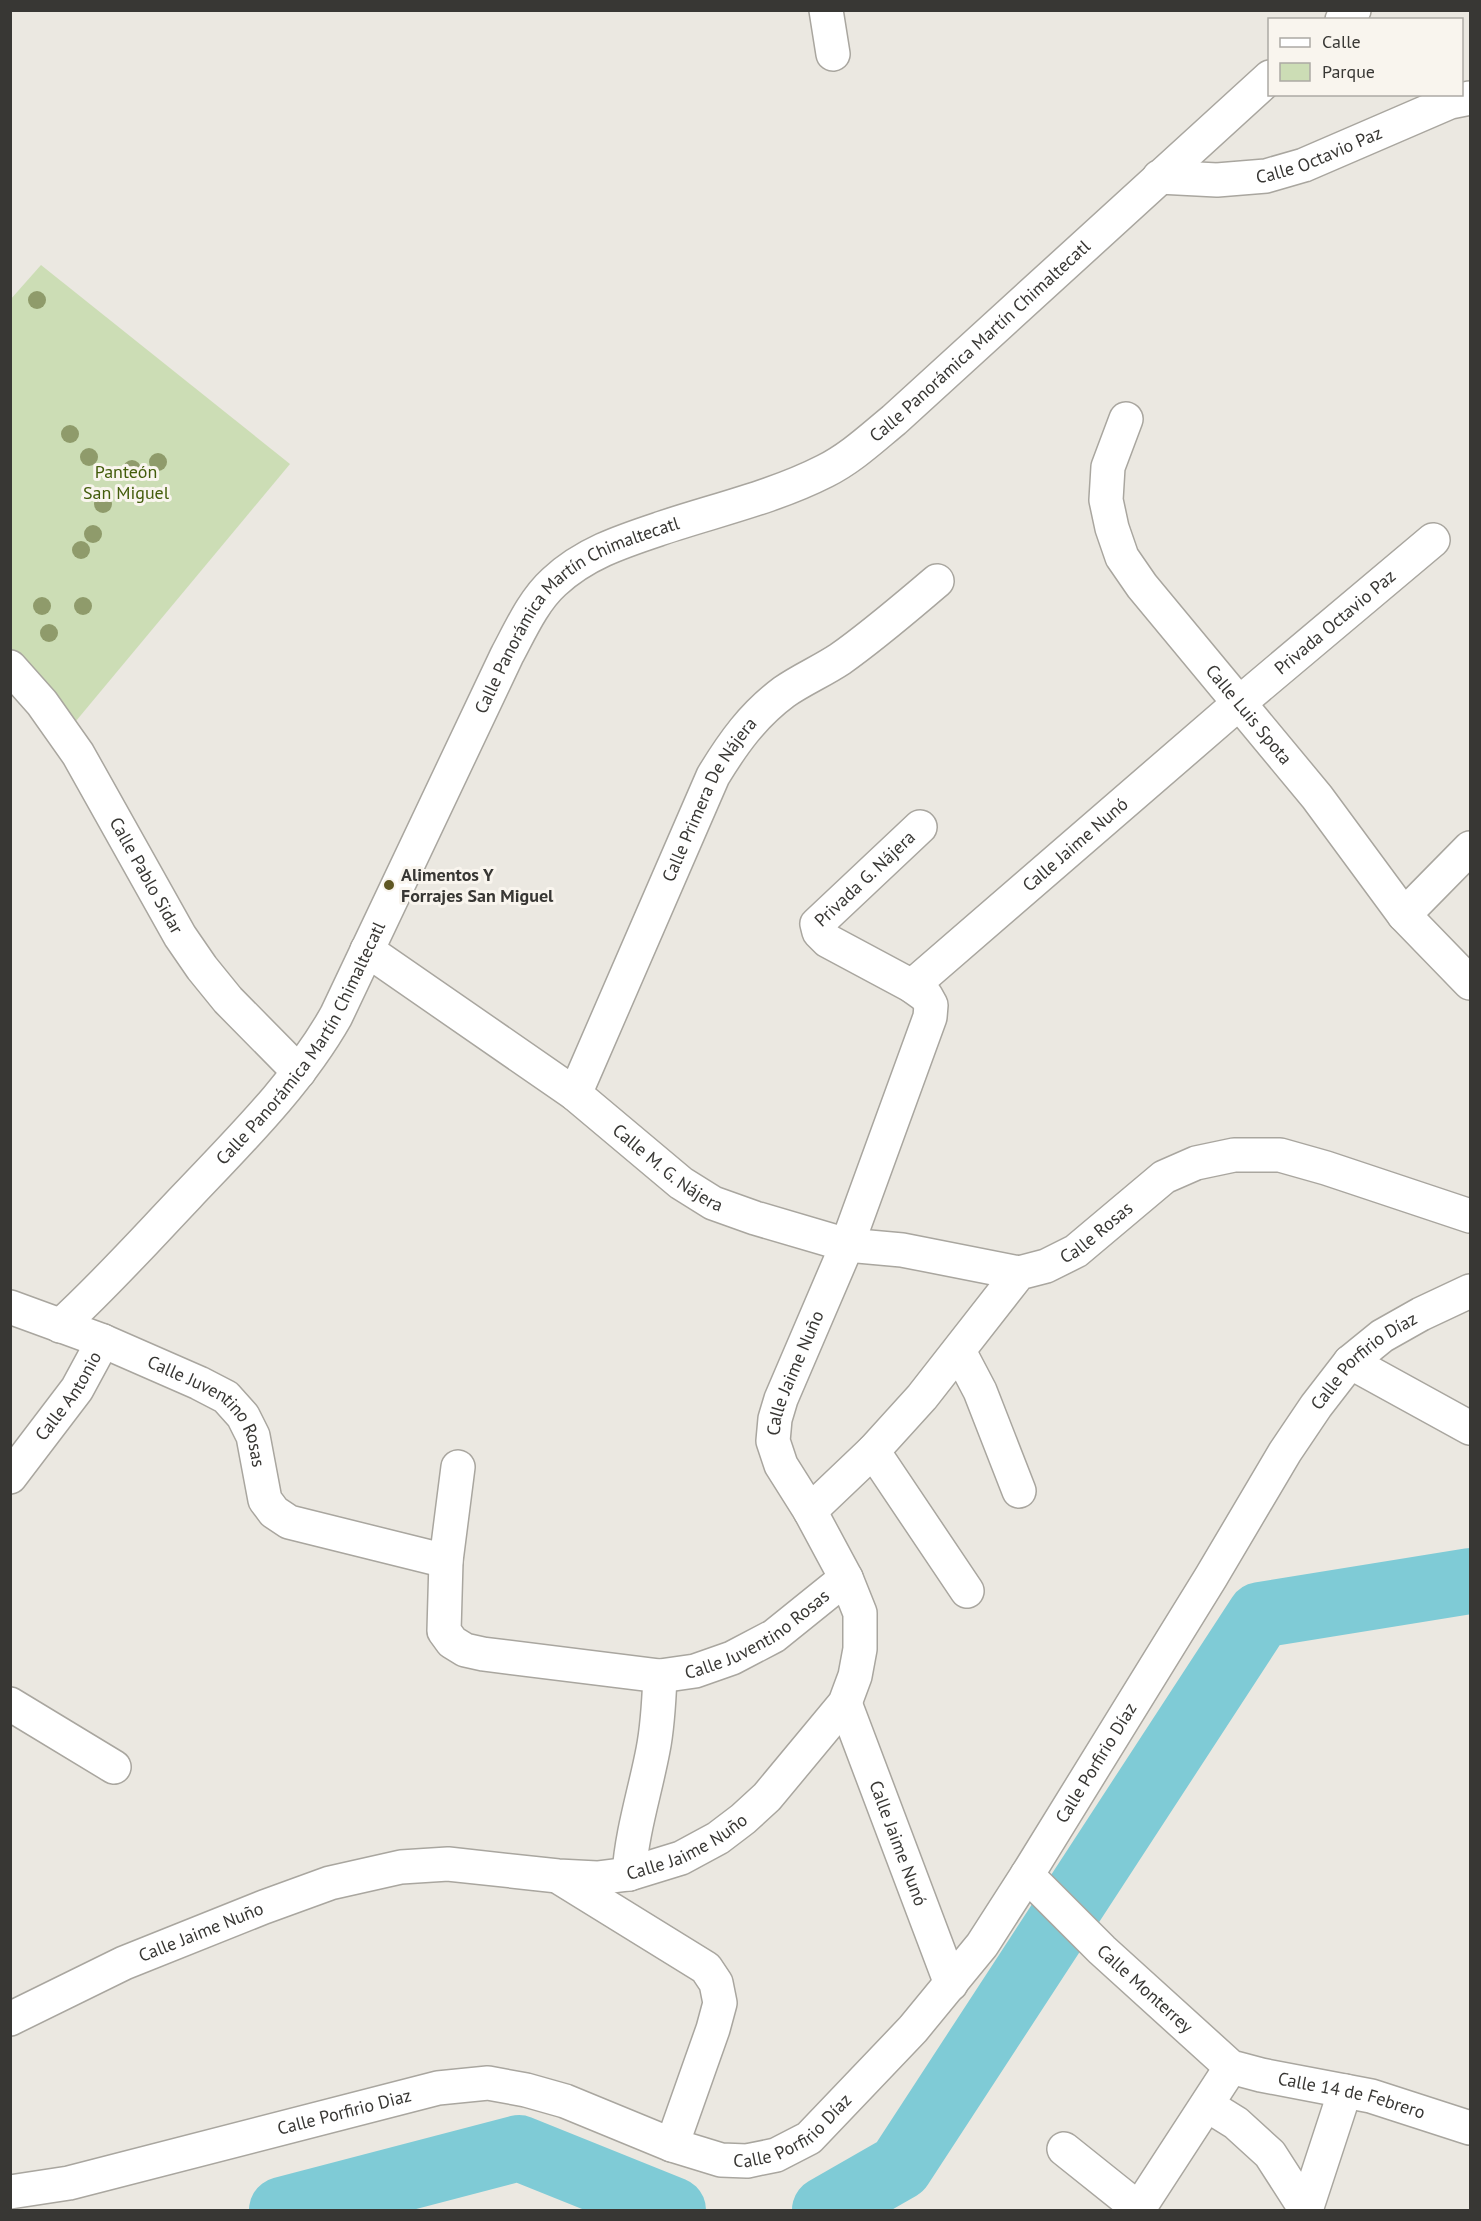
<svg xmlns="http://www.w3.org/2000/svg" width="1481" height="2221" font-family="'PT Sans',sans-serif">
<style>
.green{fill:#ccddb5}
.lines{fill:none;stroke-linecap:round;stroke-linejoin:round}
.river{stroke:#7fcbd6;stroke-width:66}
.minor-casing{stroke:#a9a69f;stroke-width:36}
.minor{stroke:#fff;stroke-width:33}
.tree{fill:#8f9b6b}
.poi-dot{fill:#5f5723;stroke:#f9f5ee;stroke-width:2}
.labels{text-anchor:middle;stroke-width:6;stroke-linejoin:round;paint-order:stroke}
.street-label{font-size:18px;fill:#383734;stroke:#f9f5ee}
.park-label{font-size:18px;fill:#435c0b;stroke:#f9f5ee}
.poi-label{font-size:18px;font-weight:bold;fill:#383734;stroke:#f9f5ee;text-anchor:start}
</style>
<rect width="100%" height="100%" fill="#ebe8e1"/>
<!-- green -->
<polygon class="green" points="41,265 290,464 76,721 11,660 10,300"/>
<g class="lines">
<!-- river -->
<g class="river">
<polyline points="282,2210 519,2148 673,2210"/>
<polyline points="825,2210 900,2167 1260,1615 1470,1581"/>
</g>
<!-- minor casing -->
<g class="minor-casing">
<g id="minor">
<polyline points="826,10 833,54"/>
<polyline points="1342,20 1354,10"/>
<path id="s1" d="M1159,177L1217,180L1266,176L1304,165L1450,102L1470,98"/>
<path id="s2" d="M1126,419L1108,467L1106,500L1112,528L1122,557L1142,586L1317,797L1404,915L1470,983"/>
<path id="s3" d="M10,667L42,703L78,754L180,936L202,968L228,1000L299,1072"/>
<polyline points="1404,915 1470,848"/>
<path id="s4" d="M367,950L575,1094L681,1183L713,1203L755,1218L847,1245L902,1250L1019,1273"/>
<path id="s5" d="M912,986L1238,704L1433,540"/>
<path id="s6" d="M575,1094L713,776C733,743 753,715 784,692C801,680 822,671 840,659C874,635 905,608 937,581"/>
<path id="s7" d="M10,1307L103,1341L199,1383L226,1397L243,1416L253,1436L265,1500L274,1512L289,1522L446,1561"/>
<path id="s8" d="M60,1326C105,1285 146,1239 188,1195C241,1139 298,1083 336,1016L507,655C520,631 533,601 554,582C585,553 623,541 662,528C716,510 774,497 825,471C851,458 872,438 894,420L1270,77"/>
<polyline points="959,1351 980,1391 1019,1491"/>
<polyline points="1350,1362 1470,1428"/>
<polyline points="873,1451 967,1591"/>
<path id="s9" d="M458,1467L446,1561L444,1631L452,1642L465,1650L483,1654L660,1676L695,1671L732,1658L774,1636L846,1578"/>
<path id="s10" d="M10,1477L77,1389L103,1341"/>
<path id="s11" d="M810,1511L873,1451L922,1397L1019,1273L1046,1266L1076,1251L1164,1177L1196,1163L1234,1155H1280L1326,1168L1470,1216"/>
<path id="s12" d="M845,1703L951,1984"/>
<polyline points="10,1704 114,1767"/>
<path d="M629,1874C632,1831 645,1792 653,1750C658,1725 659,1700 660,1676"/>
<path id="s13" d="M1027,1875L1102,1950L1231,2067L1261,2075L1371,2096L1470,2128"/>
<polyline points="562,1879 706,1968 716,1983 720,2003 713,2029 672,2145"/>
<path id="s14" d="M10,2019L124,1963L264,1907L330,1883L401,1867L448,1864L558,1876L597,1878L629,1874L681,1858L718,1838L743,1819L767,1797L845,1703L855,1676L860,1649V1613L846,1578L810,1511L781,1465L773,1441L775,1419L781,1399L847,1245L930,1017L931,1005L926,996L912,986L828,941L819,932L817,924L920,827"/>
<polyline points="1207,2105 1236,2123 1270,2154 1306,2210"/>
<polyline points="1064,2149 1139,2209"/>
<path id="s15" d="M10,2192L69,2183L438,2088L488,2083L526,2090L565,2101L672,2145L721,2160L747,2161L776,2155L809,2138L913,2029L982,1945L1027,1875L1211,1577L1285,1452L1316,1406L1350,1362L1382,1336L1421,1314L1470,1291"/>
<polyline points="1138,2210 1231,2067"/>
<polyline points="1306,2210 1345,2091"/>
</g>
</g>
<!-- minor -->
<use href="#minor" class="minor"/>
</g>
<!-- trees -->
<g class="tree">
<circle cx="37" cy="300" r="9"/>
<circle cx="70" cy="434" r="9"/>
<circle cx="89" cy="457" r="9"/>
<circle cx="158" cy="462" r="9"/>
<circle cx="132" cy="469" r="9"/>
<circle cx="103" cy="504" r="9"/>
<circle cx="93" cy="534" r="9"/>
<circle cx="81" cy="550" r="9"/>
<circle cx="42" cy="606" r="9"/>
<circle cx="83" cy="606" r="9"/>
<circle cx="49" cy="633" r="9"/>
</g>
<!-- markers -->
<circle class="poi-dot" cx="389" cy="885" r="6"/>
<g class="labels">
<!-- street labels -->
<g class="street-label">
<text dy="6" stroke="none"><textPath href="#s1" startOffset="164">Calle Octavio Paz</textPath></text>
<text dy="6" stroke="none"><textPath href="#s8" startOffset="1400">Calle Panorámica Martín Chimaltecatl</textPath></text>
<text dy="6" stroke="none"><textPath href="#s8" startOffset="897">Calle Panorámica Martín Chimaltecatl</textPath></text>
<text dy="6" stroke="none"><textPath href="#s5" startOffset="558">Privada Octavio Paz</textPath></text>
<text dy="6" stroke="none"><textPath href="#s2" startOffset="346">Calle Luis Spota</textPath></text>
<text dy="6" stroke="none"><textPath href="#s6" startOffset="324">Calle Primera De Nájera</textPath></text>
<text dy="6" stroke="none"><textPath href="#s5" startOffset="216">Calle Jaime Nunó</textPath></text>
<text dy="6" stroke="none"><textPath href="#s3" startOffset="250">Calle Pablo Sidar</textPath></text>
<text dy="6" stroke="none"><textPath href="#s14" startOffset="1893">Privada G. Nájera</textPath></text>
<text dy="6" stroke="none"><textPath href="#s8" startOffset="374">Calle Panorámica Martín Chimaltecatl</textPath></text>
<text dy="6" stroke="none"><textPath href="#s4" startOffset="372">Calle M. G. Nájera</textPath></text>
<text dy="6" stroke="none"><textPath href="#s11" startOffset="406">Calle Rosas</textPath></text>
<text dy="6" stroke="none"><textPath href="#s15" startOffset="1790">Calle Porfirio Díaz</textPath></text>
<text dy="6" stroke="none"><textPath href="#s14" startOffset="1290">Calle Jaime Nuño</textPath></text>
<text dy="6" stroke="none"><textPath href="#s10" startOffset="100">Calle Antonio</textPath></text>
<text dy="6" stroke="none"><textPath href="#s7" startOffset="231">Calle Juventino Rosas</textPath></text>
<text dy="6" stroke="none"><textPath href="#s9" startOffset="498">Calle Juventino Rosas</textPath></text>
<text dy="6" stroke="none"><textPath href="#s15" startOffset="1304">Calle Porfirio Díaz</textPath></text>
<text dy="6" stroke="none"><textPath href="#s14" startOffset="714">Calle Jaime Nuño</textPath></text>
<text dy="6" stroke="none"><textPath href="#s12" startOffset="150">Calle Jaime Nunó</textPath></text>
<text dy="6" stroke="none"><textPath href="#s14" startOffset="210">Calle Jaime Nuño</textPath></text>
<text dy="6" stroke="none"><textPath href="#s13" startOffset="164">Calle Monterrey</textPath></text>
<text dy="6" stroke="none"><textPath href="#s13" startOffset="404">Calle 14 de Febrero</textPath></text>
<text dy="6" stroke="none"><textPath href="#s15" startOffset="344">Calle Porfirio Diaz</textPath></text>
<text dy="6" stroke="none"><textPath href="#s15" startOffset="818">Calle Porfirio Díaz</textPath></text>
</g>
<!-- park labels -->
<g class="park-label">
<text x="126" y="478">Panteón<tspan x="126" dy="21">San Miguel</tspan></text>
</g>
<!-- poi labels -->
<g class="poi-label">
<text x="401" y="881">Alimentos Y<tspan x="401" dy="21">Forrajes San Miguel</tspan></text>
</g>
</g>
<!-- border -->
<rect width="1481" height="2221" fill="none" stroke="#383734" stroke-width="24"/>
<!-- legend -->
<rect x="1268" y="18" width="195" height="78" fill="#f9f5ee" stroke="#aca9a4" stroke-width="1.5"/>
<rect x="1280" y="38" width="30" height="9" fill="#ffffff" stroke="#aca9a4" stroke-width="1.5"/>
<text x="1322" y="48" font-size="18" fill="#383734">Calle</text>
<rect x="1280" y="63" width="30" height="18" fill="#ccddb5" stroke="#aca9a4" stroke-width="1.5"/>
<text x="1322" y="78" font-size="18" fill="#383734">Parque</text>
</svg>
